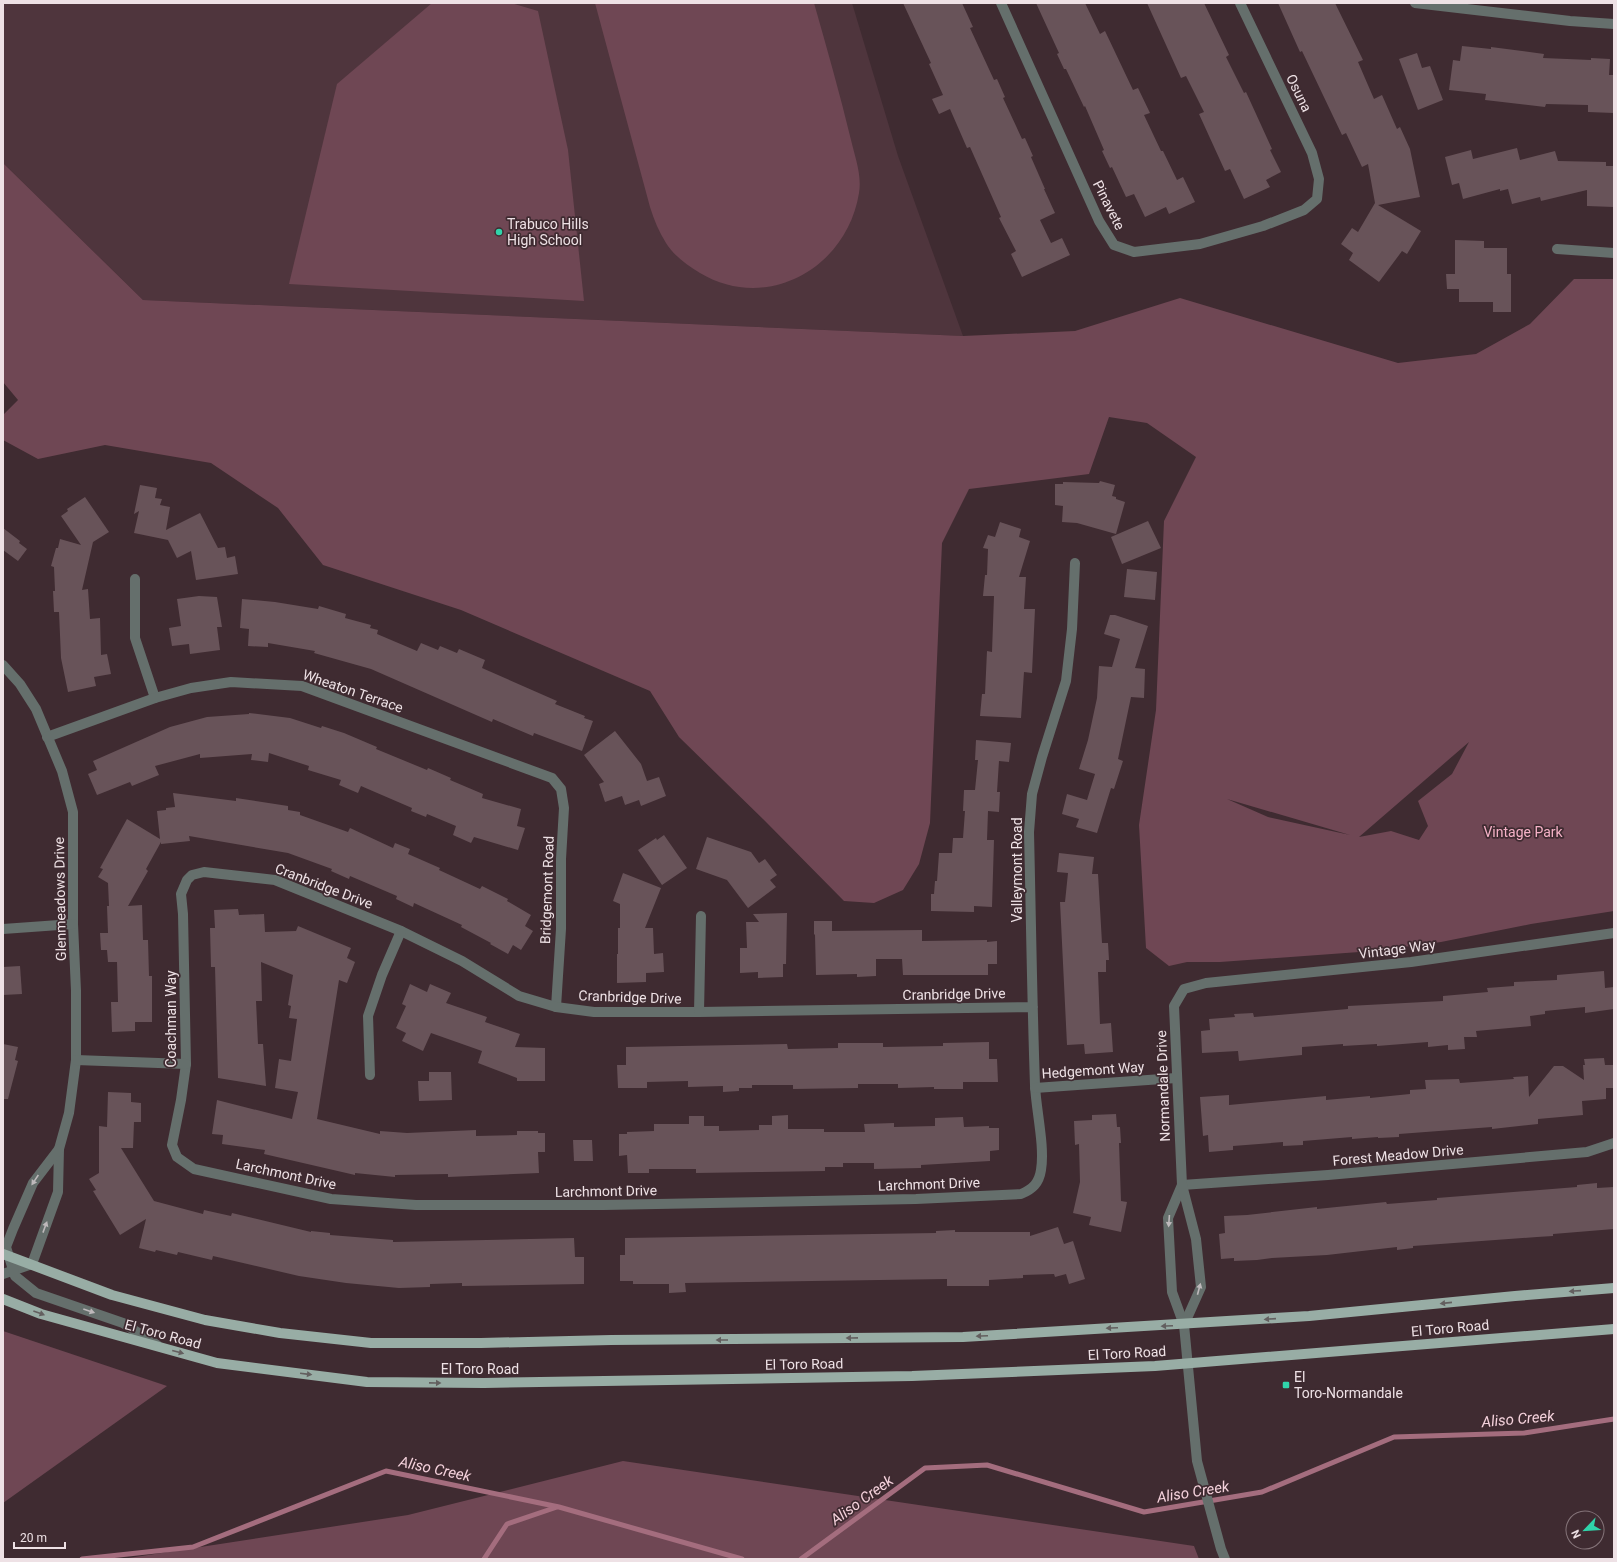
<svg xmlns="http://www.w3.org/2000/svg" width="1617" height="1562" font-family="Roboto,sans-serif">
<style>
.built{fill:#4f353d}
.green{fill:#6f4754;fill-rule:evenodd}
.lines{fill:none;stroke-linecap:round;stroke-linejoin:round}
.stream{stroke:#a46d7e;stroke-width:5}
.building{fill:#685359}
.minor{stroke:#656f6c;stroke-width:10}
.major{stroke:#98ada5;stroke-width:10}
.oneway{fill:#beb9bb}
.oneway2{fill:#635f5f}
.poi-dot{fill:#30d4aa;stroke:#3f2b31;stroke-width:1.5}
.labels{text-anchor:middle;stroke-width:3.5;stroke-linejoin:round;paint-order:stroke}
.street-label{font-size:14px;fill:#eee1e5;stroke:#3f2b31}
.poi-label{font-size:14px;fill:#eee1e5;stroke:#3f2b31;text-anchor:start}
.park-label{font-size:14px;fill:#f6b2c7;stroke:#3f2b31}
.water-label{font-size:15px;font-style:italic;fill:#f5d2dc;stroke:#3f2b31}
</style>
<rect width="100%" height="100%" fill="#3f2b31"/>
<!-- built -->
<polygon class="built" points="3,3 852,3 898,156 963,336 143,300 3,163"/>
<!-- green -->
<g class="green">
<polygon points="432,3 511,3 538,11 568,150 584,301 289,284 337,84"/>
<path d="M595,3H814C827,49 840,94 851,140C855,157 862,175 859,193C847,268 767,313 700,273C687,265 674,256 666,243C659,232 654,220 650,207Z"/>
<path d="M3,163L143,300L963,336L1075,331L1180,298L1398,363L1476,354L1530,324L1574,279H1614V911L1531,924L1441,942L1373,951L1220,962H1187L1169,966L1146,948L1139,825L1156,710L1164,521L1196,457L1147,423L1109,417L1089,474L969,489L942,543L930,823L919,864L903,890L874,903L844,901L766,822L679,737L650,691L461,610L323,565L278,508L211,463L105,445L38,459L3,440V415L18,400L3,382ZM1469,742L1452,774L1418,801L1428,826L1419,840L1391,831L1359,837ZM1227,799L1350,835L1268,817Z"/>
<polygon points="3,1331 167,1386 3,1503"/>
<polygon points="623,1461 1194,1546 1199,1559 122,1559 408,1515"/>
</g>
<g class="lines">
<!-- stream -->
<g class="stream">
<polyline points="82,1559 193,1547 386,1471 559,1507 742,1559"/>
<polyline points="484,1559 507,1524 557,1507"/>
<polyline points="801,1559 925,1468 987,1465 1144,1512 1262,1492 1394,1437 1524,1433 1614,1419"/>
</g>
</g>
<!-- building -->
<g class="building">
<polygon points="903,3 962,3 973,27 970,28 994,80 997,79 1005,97 1003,98 1022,139 1025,138 1033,156 1031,157 1045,189 1044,189 1055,213 1040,220 1051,243 1062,238 1070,255 1022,277 1011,254 1016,251 999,218 1001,217 970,147 967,148 950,109 939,114 932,99 943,95 929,64 931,63"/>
<polygon points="1036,3 1085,3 1100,34 1105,31 1133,90 1138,88 1150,113 1144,115 1161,151 1163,151 1177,180 1183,177 1195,202 1169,214 1166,207 1145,217 1134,194 1126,197 1112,167 1110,168 1102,151 1104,150 1085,106 1084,107 1066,69 1064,69 1057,54 1059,53"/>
<polygon points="1147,3 1204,3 1229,55 1226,57 1244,93 1246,92 1272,149 1270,150 1281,172 1266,180 1270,187 1244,199 1230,169 1225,171 1199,114 1204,112 1186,76 1181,78"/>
<polygon points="1278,3 1335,3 1363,60 1358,62 1374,99 1382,95 1397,129 1400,127 1410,149 1420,197 1378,205 1421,231 1407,254 1402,251 1379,282 1349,260 1353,253 1341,244 1352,228 1358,232 1375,203 1368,164 1362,167 1346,133 1342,135 1302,51 1300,52"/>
<polygon points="1462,46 1491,49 1491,47 1544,54 1543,58 1591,60 1591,58 1610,59 1609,75 1614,75 1614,113 1588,112 1588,105 1546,104 1545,107 1485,100 1486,94 1449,90 1453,60 1460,61"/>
<polygon points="1417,53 1422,68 1430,66 1443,100 1418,110 1399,59"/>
<polygon points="1517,148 1520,160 1555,151 1558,161 1606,162 1606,166 1614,166 1614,207 1587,206 1587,190 1541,201 1540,197 1512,204 1508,189 1500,191 1500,189 1463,199 1459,183 1452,185 1445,157 1471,150 1473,159"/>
<polygon points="1455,240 1484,241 1484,248 1507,248 1507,274 1511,274 1511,312 1493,312 1493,302 1459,302 1459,289 1447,289 1446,274 1455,274"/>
<polygon points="1100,481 1115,485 1112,496 1116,497 1116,499 1125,502 1116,534 1077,523 1062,522 1063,506 1055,505 1055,484 1063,484 1063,482 1099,483"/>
<polygon points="140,485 157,488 155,498 162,499 160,505 170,507 166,530 200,513 218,548 225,547 227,558 235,556 238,574 196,580 191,551 177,558 168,540 134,533 139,511 134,514"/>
<polygon points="85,497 109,532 93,542 82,590 88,589 90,619 100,618 101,655 107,654 111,674 94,677 96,686 68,692 61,658 59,612 54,612 53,591 55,591 54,567 51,566 56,548 58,548 60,539 81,545 61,516 68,511 67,509"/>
<polygon points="1148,521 1161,548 1122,564 1111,537"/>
<polygon points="1000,522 1021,529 1019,537 1030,541 1019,577 1026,577 1024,609 1035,609 1032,673 1024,672 1021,718 980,716 982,694 985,694 987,651 992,652 994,596 983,596 985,575 987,575 988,549 983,548 988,535 995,537"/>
<polygon points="3,528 20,541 19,543 27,549 18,561 3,550"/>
<polygon points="1127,569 1157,572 1155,600 1124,597"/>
<polygon points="199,596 217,597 222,627 217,627 220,650 190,654 189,644 172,646 169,628 181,626 177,599"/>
<polygon points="242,599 275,602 318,609 319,606 346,614 345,618 371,625 370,628 378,630 377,634 417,651 421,643 438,650 440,646 457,653 459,649 485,660 482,668 557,701 555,704 585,716 584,718 593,721 582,751 534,733 533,736 493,719 492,722 371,669 314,653 315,651 268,643 268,647 248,646 249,629 240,628"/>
<polygon points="1110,615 1115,615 1148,626 1135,668 1145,669 1144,698 1131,697 1118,759 1123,761 1114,789 1111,788 1097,833 1076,827 1079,819 1062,814 1067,794 1087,800 1095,774 1079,769 1088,740 1097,698 1099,666 1112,667 1120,639 1104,634"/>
<polygon points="249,713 290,718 321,728 322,726 344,733 377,747 376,749 427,770 428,768 451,778 450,780 483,794 482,798 521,809 517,826 525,828 518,850 474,837 471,843 453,835 456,826 427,814 426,817 411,811 412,808 361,786 358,793 339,785 341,780 308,770 309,766 269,753 268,762 251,760 252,754 200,758 200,754 155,766 159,775 132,786 130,782 97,795 88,774 97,770 93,761 170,727 207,717 249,714"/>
<polygon points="615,731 641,764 647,781 659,777 666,796 641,806 639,800 625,805 622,796 605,802 599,784 604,782 584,755"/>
<polygon points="976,740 1011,743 1009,762 999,761 997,792 1000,792 999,812 988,811 987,840 994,840 992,907 974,906 974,912 931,911 931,894 934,894 935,881 937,881 939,853 952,853 953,838 963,838 965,811 963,811 964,790 975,790 978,760 975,760"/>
<polygon points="173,793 236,801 236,798 288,806 288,810 300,812 300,815 348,832 350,828 393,848 395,843 410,849 408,854 440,868 439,870 480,889 482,886 508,899 507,901 531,915 525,926 533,931 521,950 513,945 508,954 490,944 491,943 461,927 462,925 414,903 413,907 396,899 397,896 350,876 349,879 331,871 332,869 288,853 189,836 190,841 161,844 161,842 146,869 148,871 128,906 142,905 143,940 148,940 149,976 152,976 152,1022 135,1022 135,1031 112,1032 111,1002 118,1002 117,962 108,962 107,950 101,950 100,933 108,933 107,906 109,906 108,883 98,877 103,869 100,868 127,819 160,839 157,811 166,810 166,808 175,807"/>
<polygon points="664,835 687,868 662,885 638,850 656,838 657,840"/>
<polygon points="707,837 751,852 759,863 765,859 777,875 770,880 776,887 748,908 727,880 696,869"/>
<polygon points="1059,853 1094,857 1092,874 1098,874 1102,943 1108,943 1109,960 1106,960 1106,972 1098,972 1100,1024 1111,1023 1113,1052 1085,1054 1084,1044 1067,1045 1060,902 1065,902 1068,873 1057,872"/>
<polygon points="623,873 661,888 645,928 653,928 654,954 663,953 664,972 646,973 646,982 617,983 617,954 618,954 618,928 620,928 620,904 613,901"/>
<polygon points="238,909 239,915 264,914 265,932 296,931 298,926 351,948 347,958 355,962 347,983 339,980 317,1119 380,1134 380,1131 407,1133 476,1130 476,1136 517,1135 517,1131 538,1131 538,1133 545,1133 545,1152 538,1152 539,1173 448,1177 448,1174 395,1175 395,1177 355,1173 355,1175 264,1154 265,1150 222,1144 223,1135 212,1134 217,1100 292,1119 298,1092 275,1088 279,1059 291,1061 297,1019 289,1018 291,1006 288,1005 293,975 261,962 262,1001 256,1001 258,1044 263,1044 266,1086 218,1078 215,967 211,967 210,928 215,928 214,910"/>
<polygon points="787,913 786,964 783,964 783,977 758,978 758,972 740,973 740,948 747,948 746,922 759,922 753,914"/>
<polygon points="814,921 832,921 832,931 922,930 922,941 987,940 987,942 997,941 997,964 988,964 988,975 903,975 902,959 876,959 876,976 857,977 857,974 816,975 815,935 814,934"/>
<polygon points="20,966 22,994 3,995 3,967"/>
<polygon points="1604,971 1605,988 1614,987 1614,1009 1585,1013 1585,1007 1545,1011 1545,1014 1530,1016 1531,1026 1476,1031 1477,1037 1464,1037 1465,1049 1448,1050 1448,1045 1428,1047 1428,1042 1377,1046 1377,1044 1343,1046 1343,1044 1302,1047 1302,1055 1239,1061 1238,1051 1202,1053 1201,1031 1210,1030 1209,1019 1235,1017 1234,1014 1253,1013 1254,1017 1348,1009 1348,1006 1443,1001 1443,996 1488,992 1487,988 1514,986 1514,982 1557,980 1557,975"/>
<polygon points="410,984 427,992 430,984 451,993 446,1003 487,1017 485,1022 520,1034 515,1047 545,1048 545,1081 517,1081 517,1078 478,1063 482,1051 431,1033 423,1051 402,1041 406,1033 396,1028 406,1006 402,1004"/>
<polygon points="989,1042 989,1059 997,1059 998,1082 963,1082 963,1089 934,1089 934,1087 898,1088 898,1084 858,1084 858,1088 793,1089 793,1085 752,1085 752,1088 739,1088 739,1091 723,1092 723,1086 688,1087 688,1081 647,1082 647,1088 618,1088 617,1065 626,1065 626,1047 787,1044 788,1049 838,1048 838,1043 883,1043 883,1047 943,1046 943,1043"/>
<polygon points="3,1044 18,1047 15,1060 18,1061 8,1099 3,1099"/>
<polygon points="1604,1058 1605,1065 1613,1065 1614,1077 1614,1088 1606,1088 1606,1099 1582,1101 1583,1115 1538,1119 1538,1124 1492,1129 1492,1127 1399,1134 1399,1137 1378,1138 1378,1137 1352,1139 1352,1137 1303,1141 1303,1145 1283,1146 1283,1142 1233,1146 1233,1150 1209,1152 1208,1135 1203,1136 1200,1097 1229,1095 1229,1105 1326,1096 1326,1100 1370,1096 1370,1098 1410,1094 1410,1090 1426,1089 1425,1080 1459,1079 1460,1083 1514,1079 1513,1077 1528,1076 1529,1097 1554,1066 1563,1066 1584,1080 1583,1065 1585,1065 1584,1059"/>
<polygon points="429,1072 451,1072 452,1100 419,1101 418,1081 429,1081"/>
<polygon points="108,1092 131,1093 131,1102 141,1103 141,1122 134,1122 133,1148 121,1148 154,1201 203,1214 204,1210 231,1216 232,1213 311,1232 311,1231 330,1233 330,1235 393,1240 393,1242 574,1238 575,1257 584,1257 584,1284 462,1286 462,1283 430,1284 430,1287 399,1288 346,1283 299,1276 213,1256 212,1260 178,1252 177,1255 156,1250 155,1252 139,1248 146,1219 120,1235 93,1191 96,1190 89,1179 99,1173 99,1126 107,1127"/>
<polygon points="1116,1114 1117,1127 1120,1127 1121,1143 1119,1143 1121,1201 1127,1202 1121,1232 1089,1225 1091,1217 1073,1213 1080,1182 1079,1144 1075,1145 1074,1121 1092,1120 1092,1115"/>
<polygon points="788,1115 788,1129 824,1129 824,1132 865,1132 864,1124 894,1123 894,1127 935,1126 935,1118 963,1117 964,1127 989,1126 989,1128 999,1128 999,1150 990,1151 990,1161 921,1165 921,1168 874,1169 874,1163 843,1163 843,1167 825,1167 825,1171 760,1172 696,1173 696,1169 649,1169 649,1173 628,1173 627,1155 619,1156 619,1134 627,1134 627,1132 654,1131 654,1124 689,1124 689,1116 704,1116 704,1126 719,1126 719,1131 759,1130 759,1125 772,1125 772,1116"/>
<polygon points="573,1140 592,1140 593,1161 574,1161"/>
<polygon points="1597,1183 1597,1188 1614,1187 1614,1229 1553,1234 1553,1236 1537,1237 1413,1246 1413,1248 1397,1250 1397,1247 1327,1255 1272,1258 1257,1260 1234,1261 1234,1258 1221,1259 1219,1234 1225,1233 1224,1216 1247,1215 1317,1207 1317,1209 1386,1202 1387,1204 1437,1200 1437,1198 1577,1187 1577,1185"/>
<polygon points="1058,1227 1064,1244 1073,1241 1085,1279 1069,1284 1066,1274 1055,1277 1054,1274 1023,1275 1023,1278 989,1280 989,1286 947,1286 947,1279 685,1283 686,1292 669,1293 669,1284 633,1284 633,1281 620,1281 620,1255 625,1255 625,1238 936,1233 936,1231 955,1230 955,1232 1030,1232 1030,1236"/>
</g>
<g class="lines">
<!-- minor -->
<g class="minor">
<polyline points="1001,3 1099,221 1114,245 1134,252 1200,244 1263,226 1304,210 1317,199 1319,179 1312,153 1240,3"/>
<polyline points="1415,3 1570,21 1614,24"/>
<polyline points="1557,249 1614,253"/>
<polyline points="135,579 135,638 155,698"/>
<polyline points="3,665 20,684 36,709 62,771 73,812 73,924 76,991 76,1060 69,1113 59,1149 58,1192 32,1264 3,1274"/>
<polyline points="47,737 155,698 191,688 231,682 302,686 552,778 561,789 564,808 561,859 561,929 556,1007"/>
<polyline points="3,929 73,924"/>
<path d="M1033,1007L699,1012H594L556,1007L519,996L462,961L401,931L275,880L204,872L192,875L187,880L181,894L183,914L186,1064L181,1100L172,1145L177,1157L194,1169L331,1199L416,1205H604L916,1199L1021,1194C1033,1189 1039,1183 1041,1170C1045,1146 1036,1110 1035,1085C1032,1001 1031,917 1029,832L1032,794L1042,757L1066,681L1072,629L1075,563"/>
<polyline points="699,1012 701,916"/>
<polyline points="76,1060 186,1064"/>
<polyline points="370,1075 368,1016 382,975 401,931"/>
<polyline points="1035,1088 1176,1078"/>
<polyline points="59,1149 33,1183 13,1229 6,1247 15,1276 36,1293 123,1323 157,1345"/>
<polyline points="1182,1185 1328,1175 1587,1152 1614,1143"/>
<polyline points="1182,1185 1168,1218 1172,1292 1184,1325 1197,1461 1221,1549 1225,1559"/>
<polyline points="1184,1325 1201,1287 1196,1239 1182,1185 1174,1006 1184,989 1206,983 1411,962 1614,933"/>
</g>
<!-- major -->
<g class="major">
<polyline points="3,1254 112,1295 205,1320 280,1333 371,1343 481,1343 611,1340 963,1337 1309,1316 1515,1296 1614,1288"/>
<polyline points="3,1299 41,1314 217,1363 367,1382 484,1383 912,1376 1155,1366 1614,1329"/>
</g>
</g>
<!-- one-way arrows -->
<defs><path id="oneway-solid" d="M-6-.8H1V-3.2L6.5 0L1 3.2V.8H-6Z"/></defs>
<g class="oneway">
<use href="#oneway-solid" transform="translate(35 1180) rotate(124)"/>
<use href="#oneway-solid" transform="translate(1169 1221) rotate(94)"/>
<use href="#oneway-solid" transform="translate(45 1227) rotate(-70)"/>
<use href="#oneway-solid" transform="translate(1199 1289) rotate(-75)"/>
<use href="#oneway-solid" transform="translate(89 1311) rotate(19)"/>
</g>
<g class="oneway2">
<use href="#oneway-solid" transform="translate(1575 1291) rotate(176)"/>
<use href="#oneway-solid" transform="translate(1446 1303) rotate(174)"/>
<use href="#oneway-solid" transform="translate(39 1313) rotate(20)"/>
<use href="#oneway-solid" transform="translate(1270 1319) rotate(176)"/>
<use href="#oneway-solid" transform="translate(1167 1326) rotate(177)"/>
<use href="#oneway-solid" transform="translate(1112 1328) rotate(177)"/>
<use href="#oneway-solid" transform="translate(982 1336) rotate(177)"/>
<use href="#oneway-solid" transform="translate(852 1338) rotate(179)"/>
<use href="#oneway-solid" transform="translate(722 1340) rotate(180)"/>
<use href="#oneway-solid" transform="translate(178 1352) rotate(15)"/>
<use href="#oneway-solid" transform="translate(306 1374) rotate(7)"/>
<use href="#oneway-solid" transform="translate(435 1383) rotate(1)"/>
</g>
<!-- markers -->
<g class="poi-dot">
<circle cx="499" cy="232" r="4"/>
<rect x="1282" y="1381" width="8" height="8" rx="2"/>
</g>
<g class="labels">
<!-- street labels -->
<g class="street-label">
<text transform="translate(1299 93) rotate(64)" y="5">Osuna</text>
<text transform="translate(1109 205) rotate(63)" y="5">Pinavete</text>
<text transform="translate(353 691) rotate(19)" y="5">Wheaton Terrace</text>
<text transform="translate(1017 870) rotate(-90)" y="5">Valleymont Road</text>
<text transform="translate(324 886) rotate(21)" y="5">Cranbridge Drive</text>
<text transform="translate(547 890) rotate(-88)" y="5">Bridgemont Road</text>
<text transform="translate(60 899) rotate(-91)" y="5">Glenmeadows Drive</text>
<text transform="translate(1397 949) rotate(-7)" y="5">Vintage Way</text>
<text transform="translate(954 994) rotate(-1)" y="5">Cranbridge Drive</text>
<text transform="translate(630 997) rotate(2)" y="5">Cranbridge Drive</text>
<text transform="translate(171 1019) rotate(-90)" y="5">Coachman Way</text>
<text transform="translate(1093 1070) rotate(-4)" y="5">Hedgemont Way</text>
<text transform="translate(1163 1086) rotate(-92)" y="5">Normandale Drive</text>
<text transform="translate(1398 1155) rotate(-5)" y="5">Forest Meadow Drive</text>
<text transform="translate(286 1174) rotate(12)" y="5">Larchmont Drive</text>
<text transform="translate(929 1184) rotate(-2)" y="5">Larchmont Drive</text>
<text transform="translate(606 1191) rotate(-1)" y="5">Larchmont Drive</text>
<text transform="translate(1450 1328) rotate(-5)" y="5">El Toro Road</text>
<text transform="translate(163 1334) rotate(15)" y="5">El Toro Road</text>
<text transform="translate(1127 1353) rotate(-3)" y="5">El Toro Road</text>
<text transform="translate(804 1364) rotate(-1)" y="5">El Toro Road</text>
<text x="480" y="1374">El Toro Road</text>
</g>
<!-- poi labels -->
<g class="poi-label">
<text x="507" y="229">Trabuco Hills<tspan x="507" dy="16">High School</tspan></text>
<text x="1294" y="1382">El<tspan x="1294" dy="16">Toro-Normandale</tspan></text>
</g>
<!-- park labels -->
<g class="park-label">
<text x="1523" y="837">Vintage Park</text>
</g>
<!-- water labels -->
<g class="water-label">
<text transform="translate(1518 1419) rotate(-5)" y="5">Aliso Creek</text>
<text transform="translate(435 1469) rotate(12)" y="5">Aliso Creek</text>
<text transform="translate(1193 1492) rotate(-9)" y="5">Aliso Creek</text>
<text transform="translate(862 1500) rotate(-36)" y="5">Aliso Creek</text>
</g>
</g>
<!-- border -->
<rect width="1617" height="1562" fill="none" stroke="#eee1e5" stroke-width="8"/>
<!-- north arrow -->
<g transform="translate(1585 1530) rotate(245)"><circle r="19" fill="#3f2b31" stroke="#857479"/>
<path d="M0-3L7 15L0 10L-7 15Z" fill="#30d4aa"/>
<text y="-6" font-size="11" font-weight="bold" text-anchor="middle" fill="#eee1e5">N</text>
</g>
<!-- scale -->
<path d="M14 1542v6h51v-6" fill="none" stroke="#eee1e5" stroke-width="2"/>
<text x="20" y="1542" font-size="12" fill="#eee1e5" stroke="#3f2b31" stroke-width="3" paint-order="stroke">20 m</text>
</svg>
